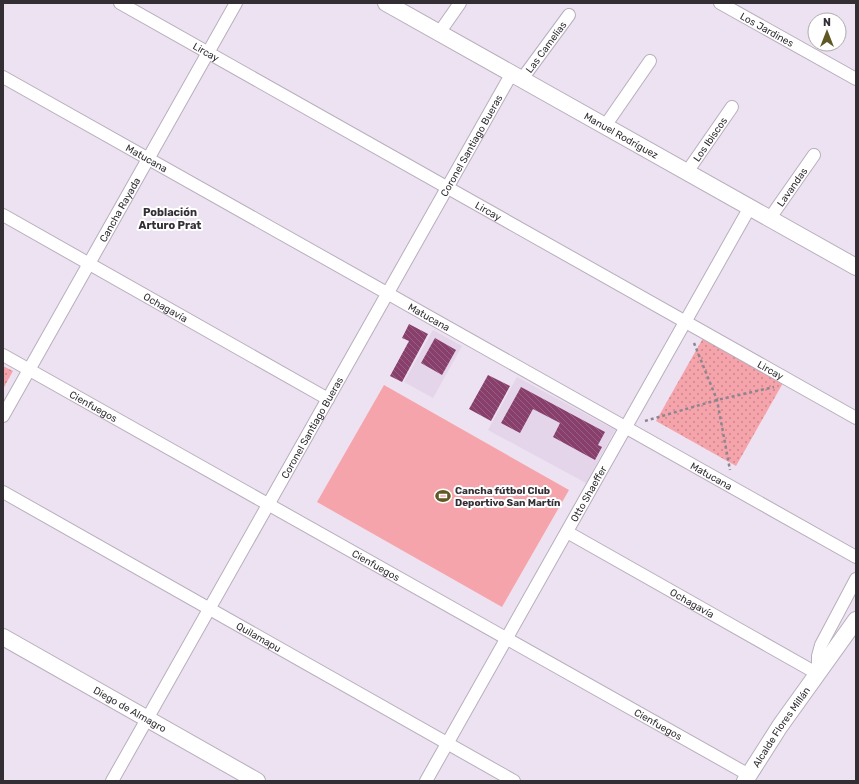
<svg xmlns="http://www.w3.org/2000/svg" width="859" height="784" font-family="Rubik,sans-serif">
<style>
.built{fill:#e4d5ea}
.green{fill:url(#green-dots)}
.pitch{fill:#f6a4ab}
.building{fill:url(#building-back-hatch)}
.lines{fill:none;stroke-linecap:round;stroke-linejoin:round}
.minor-casing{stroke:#b8aebc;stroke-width:14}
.tertiary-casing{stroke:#b8aebc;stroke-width:18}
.path{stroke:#8d8690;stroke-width:2.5;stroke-dasharray:3 3;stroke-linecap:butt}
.minor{stroke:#fff;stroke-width:12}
.tertiary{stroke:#fff;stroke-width:16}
.labels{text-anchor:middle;stroke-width:4;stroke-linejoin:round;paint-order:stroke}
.street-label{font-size:10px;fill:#322e34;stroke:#fff}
.poi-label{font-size:10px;font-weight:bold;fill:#322e34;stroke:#fff;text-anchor:start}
.neighbourhood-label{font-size:11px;font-weight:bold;fill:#322e34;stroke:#fff}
</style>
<defs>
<pattern id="green-dots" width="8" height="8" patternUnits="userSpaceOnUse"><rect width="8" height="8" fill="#f6a4ab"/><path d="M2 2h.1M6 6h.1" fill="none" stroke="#c8868c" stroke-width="1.8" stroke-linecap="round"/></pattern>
<pattern id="building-back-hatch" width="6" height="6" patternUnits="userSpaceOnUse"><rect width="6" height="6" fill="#893f6c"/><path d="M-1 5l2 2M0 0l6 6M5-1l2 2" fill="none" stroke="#975f82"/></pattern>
</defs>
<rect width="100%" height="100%" fill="#ede2f1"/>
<!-- built -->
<g class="built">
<polygon points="433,330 462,346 433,398 404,382"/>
<polygon points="517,377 615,430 586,483 488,430"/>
</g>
<!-- green -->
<g class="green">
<polygon points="703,338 783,383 736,466 656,421"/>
<polygon points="3,366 13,371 3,389"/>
</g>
<!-- pitch -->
<polygon class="pitch" points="384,385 569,490 502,607 317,502"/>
<!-- building -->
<g class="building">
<polygon points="409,324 428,334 402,382 390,376 409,341 402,338"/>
<polygon points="435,338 456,350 442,375 421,363"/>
<polygon points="488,375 510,386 491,421 469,409"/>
<polygon points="521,387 605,432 598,445 602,447 595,460 553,437 560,423 533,409 520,433 501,423"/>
</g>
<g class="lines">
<!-- minor casing -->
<g class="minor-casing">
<g id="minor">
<path id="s1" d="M120,3L856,418"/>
<path id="s2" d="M720,3L856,79"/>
<polyline points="439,33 460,3"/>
<path id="s3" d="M3,77L856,557"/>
<path id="s4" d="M522,79L569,15"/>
<polyline points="605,126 650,61"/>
<path id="s5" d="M687,172L732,107"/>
<path id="s6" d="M3,215L328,399"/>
<path id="s7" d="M770,218L814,155"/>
<path id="s8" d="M3,355L749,775"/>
<path id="s9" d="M3,416L236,3"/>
<path id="s10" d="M3,492L514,781"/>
<path id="s11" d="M567,532L818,674"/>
<polyline points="818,674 818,656 821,645 856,579"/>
<path id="s12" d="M112,781L512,73"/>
<path id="s13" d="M426,781L750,207"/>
</g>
</g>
<!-- tertiary casing -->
<g class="tertiary-casing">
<g id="tertiary">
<path id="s14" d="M386,3L856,267"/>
<path id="s15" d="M3,637L257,781"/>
<path id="s16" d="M745,781L780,726L856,620"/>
</g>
</g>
<!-- path -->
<g class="path">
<polyline points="694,343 717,400 730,470"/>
<polyline points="645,421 717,400 774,387"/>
</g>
<!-- minor -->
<use href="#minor" class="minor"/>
<!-- tertiary -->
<use href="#tertiary" class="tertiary"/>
</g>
<!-- icons -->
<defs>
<g id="stadium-bare" transform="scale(1.2)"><path d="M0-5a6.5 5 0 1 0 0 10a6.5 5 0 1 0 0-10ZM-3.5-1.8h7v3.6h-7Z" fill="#605824" stroke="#fff" stroke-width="2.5" paint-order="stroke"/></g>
</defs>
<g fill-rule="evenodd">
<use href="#stadium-bare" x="443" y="496"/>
</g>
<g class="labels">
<!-- street labels -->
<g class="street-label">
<text dy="4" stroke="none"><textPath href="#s2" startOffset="54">Los Jardines</textPath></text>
<text dy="4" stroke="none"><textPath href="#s4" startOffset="40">Las Camelias</textPath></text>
<text dy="4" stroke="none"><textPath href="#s1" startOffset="99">Lircay</textPath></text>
<text dy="4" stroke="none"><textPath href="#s14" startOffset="270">Manuel Rodríguez</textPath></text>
<text dy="4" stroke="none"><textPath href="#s5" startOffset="40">Los Ibiscos</textPath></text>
<text dy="4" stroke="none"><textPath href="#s12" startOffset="730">Coronel Santiago Bueras</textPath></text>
<text dy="4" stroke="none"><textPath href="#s3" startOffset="165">Matucana</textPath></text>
<text dy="4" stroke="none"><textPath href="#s7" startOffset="38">Lavandas</textPath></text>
<text dy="4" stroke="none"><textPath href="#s9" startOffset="237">Cancha Rayada</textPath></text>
<text dy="4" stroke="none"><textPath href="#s1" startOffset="423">Lircay</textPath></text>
<text dy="4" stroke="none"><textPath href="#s6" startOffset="187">Ochagavía</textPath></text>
<text dy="4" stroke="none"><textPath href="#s3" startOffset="489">Matucana</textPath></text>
<text dy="4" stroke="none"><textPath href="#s1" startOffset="747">Lircay</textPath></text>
<text dy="4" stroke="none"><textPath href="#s8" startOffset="104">Cienfuegos</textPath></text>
<text dy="4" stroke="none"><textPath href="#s12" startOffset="406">Coronel Santiago Bueras</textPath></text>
<text dy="4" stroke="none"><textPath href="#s3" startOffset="813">Matucana</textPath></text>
<text dy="4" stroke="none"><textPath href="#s13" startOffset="330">Otto Shaeffer</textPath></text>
<text dy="4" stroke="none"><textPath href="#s8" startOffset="428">Cienfuegos</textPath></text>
<text dy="4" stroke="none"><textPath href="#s11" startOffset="144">Ochagavía</textPath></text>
<text dy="4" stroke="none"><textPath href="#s10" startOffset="294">Quilamapu</textPath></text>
<text dy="4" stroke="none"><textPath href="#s15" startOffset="146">Diego de Almagro</textPath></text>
<text dy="4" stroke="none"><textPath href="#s8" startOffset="752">Cienfuegos</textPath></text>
<text dy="4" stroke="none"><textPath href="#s16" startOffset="65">Alcalde Flores Millán</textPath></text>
</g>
<!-- poi labels -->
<g class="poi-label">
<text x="455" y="494">Cancha fútbol Club<tspan x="455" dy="12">Deportivo San Martín</tspan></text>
</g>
<!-- neighbourhood labels -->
<g class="neighbourhood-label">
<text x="170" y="216">Población<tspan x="170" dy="13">Arturo Prat</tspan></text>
</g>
</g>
<!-- border -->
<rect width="859" height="784" fill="none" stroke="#322e34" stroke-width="8"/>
<!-- north arrow -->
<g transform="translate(827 32)"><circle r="19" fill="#ffffff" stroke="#adabae"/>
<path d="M0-3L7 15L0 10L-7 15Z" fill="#605824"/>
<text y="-6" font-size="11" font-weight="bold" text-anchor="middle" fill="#322e34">N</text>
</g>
</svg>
